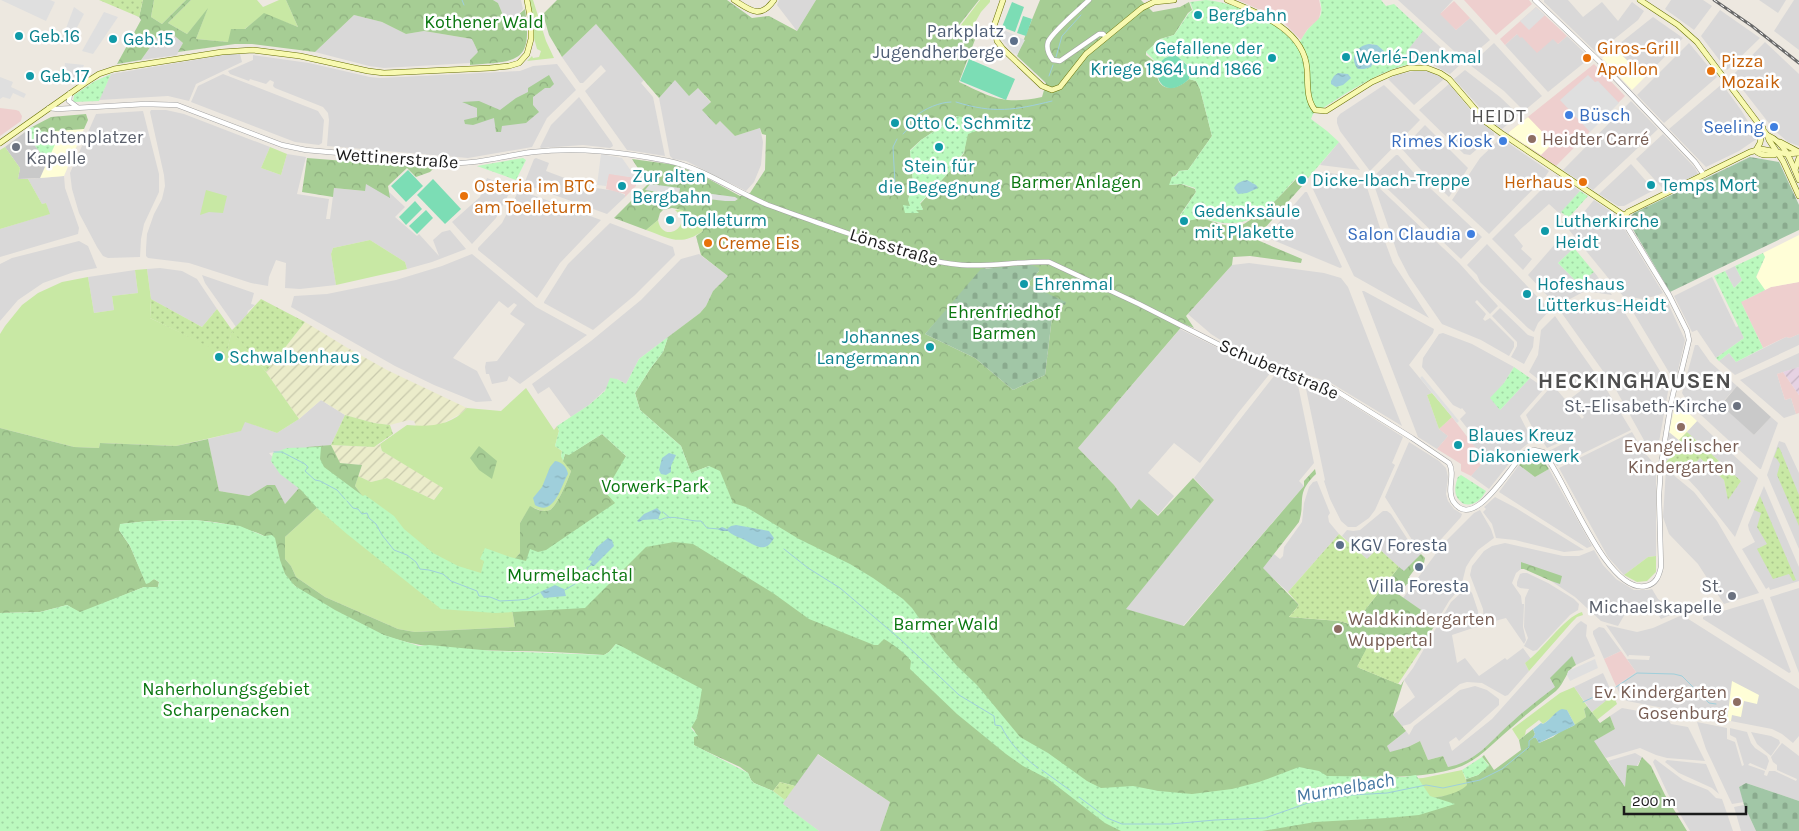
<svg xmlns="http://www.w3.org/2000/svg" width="1799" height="831" font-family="Karla,sans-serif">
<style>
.residential{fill:#d9d8d8}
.commercial{fill:#eecfce}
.industrial{fill:url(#industrial-furrows)}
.education{fill:#fffed7}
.religious{fill:#c9c9c9}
.farmland{fill:url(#farmland-furrows)}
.grass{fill:#c8e8a4}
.forest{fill:url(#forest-crowns);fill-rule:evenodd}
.cemetery{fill:url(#cemetery-stones)}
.park{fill:url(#park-dots);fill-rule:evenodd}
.garden{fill:url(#garden-dots)}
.pitch{fill:#7cddb5}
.parking{fill:#dfdfdf}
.water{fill:url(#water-ripples)}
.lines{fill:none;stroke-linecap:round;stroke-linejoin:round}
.stream{stroke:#9fcfdb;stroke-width:1}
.tertiary-casing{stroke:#a2a2a2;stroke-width:5.5}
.secondary-casing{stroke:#677004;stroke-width:6}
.tertiary{stroke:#fff;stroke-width:4.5}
.secondary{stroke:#f8f9b1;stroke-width:5}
.rail-casing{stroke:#696969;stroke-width:3}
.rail{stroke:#fff;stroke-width:1;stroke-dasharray:4;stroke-linecap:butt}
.culture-dot{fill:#0f9aa8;stroke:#fff;stroke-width:2}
.service-dot{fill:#5c6f8a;stroke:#fff;stroke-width:2}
.food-dot{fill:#e8710a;stroke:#fff;stroke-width:2}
.shop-dot{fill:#3f7fe0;stroke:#fff;stroke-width:2}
.education-dot{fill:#8d6e63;stroke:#fff;stroke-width:2}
.worship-dot{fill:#6b7280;stroke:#fff;stroke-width:2}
.labels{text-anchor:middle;stroke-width:5;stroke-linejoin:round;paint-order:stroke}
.culture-label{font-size:18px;fill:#0d838f;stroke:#fff;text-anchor:start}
.park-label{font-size:18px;fill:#0a7710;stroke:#fff}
.service-label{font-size:18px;fill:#4e5e75;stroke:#fff;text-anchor:end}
.food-label{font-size:18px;fill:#c56008;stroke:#fff;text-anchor:start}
.shop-label{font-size:18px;fill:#366cbe;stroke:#fff;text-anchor:end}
.worship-label{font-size:18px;fill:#5b616d;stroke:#fff;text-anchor:end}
.education-label{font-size:18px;fill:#785e54;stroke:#fff;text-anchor:start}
.street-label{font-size:18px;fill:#1b1b1b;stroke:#fff}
.neighbourhood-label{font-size:19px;letter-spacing:1px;fill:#4e4e4e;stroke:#fff}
.water-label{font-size:19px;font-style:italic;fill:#4577a2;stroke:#fff}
.district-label{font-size:22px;font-weight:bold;letter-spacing:1px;fill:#4e4e4e;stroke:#fff}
</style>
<defs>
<pattern id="industrial-furrows" width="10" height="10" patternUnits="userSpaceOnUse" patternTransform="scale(1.25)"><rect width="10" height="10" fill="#e6d2e3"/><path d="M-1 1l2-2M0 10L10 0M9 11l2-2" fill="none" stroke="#c5b4c2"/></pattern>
<pattern id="farmland-furrows" width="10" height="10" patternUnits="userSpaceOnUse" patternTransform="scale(1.25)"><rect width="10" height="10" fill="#ebecca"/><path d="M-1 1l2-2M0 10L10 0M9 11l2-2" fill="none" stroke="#c9caad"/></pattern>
<pattern id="forest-crowns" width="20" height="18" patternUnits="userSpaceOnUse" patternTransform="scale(1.25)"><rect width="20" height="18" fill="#a6cd94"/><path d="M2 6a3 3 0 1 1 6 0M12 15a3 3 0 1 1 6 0" fill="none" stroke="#8eaf7f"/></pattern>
<pattern id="cemetery-stones" width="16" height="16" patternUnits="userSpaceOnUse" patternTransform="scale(1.25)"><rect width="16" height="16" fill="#a1c6a6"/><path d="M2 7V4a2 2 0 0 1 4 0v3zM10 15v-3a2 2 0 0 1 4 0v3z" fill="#8aaa8e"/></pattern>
<pattern id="park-dots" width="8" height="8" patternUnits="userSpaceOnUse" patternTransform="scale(1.25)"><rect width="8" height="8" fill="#bbf9be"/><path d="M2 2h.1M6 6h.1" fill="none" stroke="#a0d5a3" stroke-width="1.8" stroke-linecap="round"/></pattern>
<pattern id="garden-dots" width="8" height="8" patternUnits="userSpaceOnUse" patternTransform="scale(1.25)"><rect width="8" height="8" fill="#c8e8a4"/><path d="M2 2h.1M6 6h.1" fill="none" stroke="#abc68d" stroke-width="1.8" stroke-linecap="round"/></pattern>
<pattern id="water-ripples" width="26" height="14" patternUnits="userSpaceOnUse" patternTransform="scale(1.25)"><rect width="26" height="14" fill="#9fcfdb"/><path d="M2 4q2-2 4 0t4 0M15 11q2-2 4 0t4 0" fill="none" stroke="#88b1bb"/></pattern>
</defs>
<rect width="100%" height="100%" fill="#ede8e0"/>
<!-- residential -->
<g class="residential">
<polygon points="493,0 521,0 523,9 507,25 498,3"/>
<polygon points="779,0 816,0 797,31 777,5"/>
<polygon points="1398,0 1453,0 1441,13 1456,30 1470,18 1490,40 1465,61"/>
<polygon points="1544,0 1568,0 1583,17 1602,2 1618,21 1632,2 1644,11 1638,20 1597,53 1544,2"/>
<polygon points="1671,0 1703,0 1712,6 1694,30 1665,9"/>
<polygon points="1759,0 1786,0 1778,13"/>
<polygon points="1794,0 1799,0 1799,50 1774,31"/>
<polygon points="1720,10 1760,38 1727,70 1701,36"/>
<polygon points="354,15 382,22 406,34 424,31 472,39 478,52 470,60 470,63 384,68 369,66 315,52"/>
<polygon points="1653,17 1683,38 1645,77 1614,48"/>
<polygon points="596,24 644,80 641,83 653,97 665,156 627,150 585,91 606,71 601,65 583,83 580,83 562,57"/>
<polygon points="1423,31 1460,65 1450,74 1433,65 1417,63 1415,59 1408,59 1407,57 1406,51"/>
<polygon points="161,32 170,32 183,43 177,55 141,60"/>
<polygon points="1517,34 1522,36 1554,38 1558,44 1567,36 1590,58 1548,92 1505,45"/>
<polygon points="1765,42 1799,74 1799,146 1788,142 1775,131 1732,76"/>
<polygon points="1494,43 1542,96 1524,111 1504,91 1470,65"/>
<polygon points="1689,43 1717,77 1664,123 1637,95"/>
<polygon points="230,54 240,54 242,62 196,84 189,101 168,96 99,100 111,74"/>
<polygon points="253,55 309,63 370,77 380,78 520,71 533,66 557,64 576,90 547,118 532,147 468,158 327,146 329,120 328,113 323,107 275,88 273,86 274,82 270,80 266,84 250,79 249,81 230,74 228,71 253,60"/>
<polygon points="1419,70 1430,72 1444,79 1414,105 1388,79 1396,75"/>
<polygon points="1465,70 1500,97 1519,115 1502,129 1494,123 1454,79"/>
<polygon points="223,74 318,111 324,120 322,143 319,145 295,142 191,102 198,86"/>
<polygon points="675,79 689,95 698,88 711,103 703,110 716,125 720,121 735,136 760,128 763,142 761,165 754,182 746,191 686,161 673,159 670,156 659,98"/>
<polygon points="1449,84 1478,119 1494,133 1494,135 1470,155 1464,154 1419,110"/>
<polygon points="1722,84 1741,110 1758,138 1739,151 1706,167 1669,129"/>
<polygon points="1384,85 1420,120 1370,171 1340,131 1337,123 1337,118 1340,114"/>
<polygon points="579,97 612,143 613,146 610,148 583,145 541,148 540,147 551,125"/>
<polygon points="1631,101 1658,129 1593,190 1563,170"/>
<polygon points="151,110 166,110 184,114 270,147 261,168 281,175 287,154 306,157 297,194 329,199 326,219 330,219 334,188 364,191 367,163 372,163 371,180 388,191 405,207 395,217 417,236 419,234 439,256 433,240 442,232 450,230 466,249 432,262 407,269 405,262 370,240 333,248 331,254 336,285 300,289 285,288 286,263 276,260 269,277 268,286 251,283 189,263 148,258 146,256 146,249 147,234 154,214 162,199 165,186 164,175 150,112"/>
<polygon points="143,111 159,174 159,192 144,224 141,239 140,257 108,258 103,256 97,247 79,213 72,189 70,173 96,114"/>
<polygon points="1425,125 1468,168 1449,197 1420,169 1402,149"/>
<polygon points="1663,134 1695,168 1698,174 1664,190 1636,159"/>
<polygon points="1501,138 1549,171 1545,177 1489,234 1452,200 1480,158"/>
<polygon points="1339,142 1360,170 1320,165"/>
<polygon points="1396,155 1398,155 1413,172 1482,237 1461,259 1374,176"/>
<polygon points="536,158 549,163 546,171 570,180 570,184 616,191 625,195 625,197 607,214 524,184 534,159"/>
<polygon points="1631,164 1654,190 1624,206 1618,206 1599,194"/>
<polygon points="1323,172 1364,178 1381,231 1393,263 1429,318 1354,276 1311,185"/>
<polygon points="1556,175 1580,191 1560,214 1549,204 1514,235 1523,246 1521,249 1532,259 1523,270 1492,239"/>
<polygon points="64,176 65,188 79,228 78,234 0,257 0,229 49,214 46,203 42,204 28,179"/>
<polygon points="487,178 512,188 496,218 472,244 452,222 480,197"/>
<polygon points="1375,184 1459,263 1498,306 1490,314 1477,300 1475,302 1486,314 1483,319 1485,321 1490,318 1514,342 1514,347 1509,356 1481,340 1442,324 1409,276 1398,255 1374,185"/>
<polygon points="519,190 601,220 560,263 537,298 478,250 478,248 502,223"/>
<polygon points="1305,192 1307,192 1342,267 1340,268 1268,238 1268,235"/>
<polygon points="1594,200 1616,215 1663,293 1656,296 1642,299 1623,296 1569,230"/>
<polygon points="610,223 673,247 675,255 635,295 593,330 544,303 544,302 568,264"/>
<polygon points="1563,235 1574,248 1558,263 1579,284 1594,272 1612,295 1585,291 1557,306 1528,275"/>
<polygon points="79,241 88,246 97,268 74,272 43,283 18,300 0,321 0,264 12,258"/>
<polygon points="1487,244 1550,310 1538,323 1534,332 1528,328 1480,282 1477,275 1467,265"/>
<polygon points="472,254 536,307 587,335 520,384 509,376 507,381 492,384 489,374 486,374 485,367 486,362 497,361 525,324 510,314 517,305 514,303 508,308 499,301 453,358 477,371 492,401 476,402 434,385 395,366 291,307 294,296 327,294 396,280 442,266"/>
<polygon points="699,254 728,276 713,291 706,306 700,313 639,359 626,384 617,379 589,405 571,417 549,387 538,394 532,384 591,341 641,300 681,259"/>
<polygon points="1249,263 1324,273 1341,278 1348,287 1402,426 1331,383 1254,357 1233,348 1211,334 1190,316 1188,314 1232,265"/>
<polygon points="1735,266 1742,280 1734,288 1725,271"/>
<polygon points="160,268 182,271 197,279 217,309 202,327 151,299 147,269"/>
<polygon points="135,270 138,293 112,296 114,310 94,313 88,277"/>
<polygon points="202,275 254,293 251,304 255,305 248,311 246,318 236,327 205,283"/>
<polygon points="1712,277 1736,327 1739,326 1744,338 1716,358 1697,330 1692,332 1674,296"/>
<polygon points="1362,291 1364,291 1434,329 1433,333 1409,365 1432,393 1427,395 1439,429 1448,436 1437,449 1418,437"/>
<polygon points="1586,298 1619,303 1669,386 1657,453 1653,451 1645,442 1615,388 1561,312 1561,310"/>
<polygon points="1666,299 1685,340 1676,379 1673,379 1630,307 1634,305 1647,306"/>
<polygon points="1500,308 1528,335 1534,337 1533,347 1524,364 1511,357 1517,346 1517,342 1492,316"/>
<polygon points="1555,316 1600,380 1589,388 1547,386 1529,372 1538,355 1541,330"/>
<polygon points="1180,329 1232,355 1272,371 1238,413 1200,463 1174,443 1148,473 1174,496 1158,515 1139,499 1131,509 1114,485 1078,448"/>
<polygon points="1443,333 1472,344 1514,367 1504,383 1500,410 1530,378 1543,387 1543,390 1520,416 1532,440 1519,451 1489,489 1471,476 1484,460 1471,442 1476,437 1476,434 1471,433 1460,419 1466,413 1462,408 1461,409 1453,405 1422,367 1423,358 1439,334"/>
<polygon points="1799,334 1799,345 1735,375 1719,361 1729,353 1736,362 1786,337 1790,338"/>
<polygon points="1695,345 1698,345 1710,362 1737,386 1721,404 1754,435 1771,417 1778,423 1761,469 1760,469 1689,404 1682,393"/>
<polygon points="1799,353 1799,367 1777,374 1785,400 1791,398 1796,414 1784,418 1740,380"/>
<polygon points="1277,372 1291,377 1298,385 1314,463 1299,481 1304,486 1183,626 1125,609 1214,500 1194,478"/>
<polygon points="1308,382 1337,395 1403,437 1392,463 1395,465 1375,510 1369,518 1356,527 1348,527 1341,521 1330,499 1324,481 1325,480 1306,389"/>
<polygon points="1602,382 1631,430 1557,466 1549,451 1570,440 1570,438 1547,448 1533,427 1532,427 1526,415 1548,390 1557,390 1582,419 1584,417 1570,399 1583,389 1590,390"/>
<polygon points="321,400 345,415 331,445 269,453 299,488 285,504 271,486 267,485 249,496 219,491 208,439 240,431 244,421 277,433 299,419"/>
<polygon points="1697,421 1758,478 1735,537 1699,491 1687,478 1682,478 1700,458 1724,480 1728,499 1741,481 1687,432"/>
<polygon points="1632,432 1643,451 1656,466 1656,556 1648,557 1624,575 1608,557 1559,468"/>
<polygon points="1669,432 1683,444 1666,462 1666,456"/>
<polygon points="1779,441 1785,443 1799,473 1799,549 1767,475"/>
<polygon points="1409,442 1439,461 1446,468 1448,477 1446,494 1448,501 1454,509 1462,514 1461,517 1434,547 1427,552 1424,551 1414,543 1385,497"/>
<polygon points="1519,465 1535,477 1549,469 1592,546 1587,548 1499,492"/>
<polygon points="1666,469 1694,492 1717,521 1759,593 1724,604 1698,564 1669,534 1663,517"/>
<polygon points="1317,481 1330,513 1328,516 1329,522 1339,534 1288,592 1262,568 1274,554 1280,559 1283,556 1284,547 1302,522 1304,503 1309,487 1313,482"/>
<polygon points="1764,486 1799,567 1799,581 1770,590 1769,587 1766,589 1742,549 1755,542 1749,530 1748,525"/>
<polygon points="1495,497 1516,508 1584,550 1564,552 1515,540 1496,538 1492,524 1483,512 1486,509 1484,507"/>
<polygon points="1480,510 1491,529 1494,538 1478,550 1471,559 1466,567 1461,587 1449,601 1437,621 1403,598 1443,544 1474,513"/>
<polygon points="1383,511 1387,511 1391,514 1412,546 1421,554 1404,572 1378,548 1367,559 1342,536 1347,530 1353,531 1360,530"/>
<polygon points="1505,543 1563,556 1579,556 1594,550 1603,565 1616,579 1634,590 1648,590 1652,589 1658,599 1678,612 1661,619 1653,607 1645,605 1641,610 1631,603 1628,607 1620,601 1615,608 1625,614 1618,626 1601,621 1575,597 1551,581 1560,583 1521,562 1521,569 1516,573 1512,583 1521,596 1522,604 1524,604 1523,627 1526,640 1524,644 1506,618 1484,624 1483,609 1470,575 1472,566 1484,551 1492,546"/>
<polygon points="1523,573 1527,573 1548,583 1574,599 1579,604 1578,610 1570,615 1537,650 1533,651 1524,646 1528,638 1524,627 1525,598 1529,589 1520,588 1517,586 1517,582 1520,574"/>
<polygon points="1799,588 1799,673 1770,597"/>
<polygon points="1468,589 1472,593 1478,611 1479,626 1452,635 1457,663 1465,658 1479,676 1505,658 1507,660 1523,648 1531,659 1525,663 1529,671 1508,695 1505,696 1482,683 1467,682 1460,684 1410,724 1402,726 1393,715 1415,697 1404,680 1413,668 1451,602 1464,590"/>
<polygon points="1763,599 1791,672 1789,673 1703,619 1703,617"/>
<polygon points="1682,615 1799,689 1799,736 1793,743 1782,734 1772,729 1627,701 1621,696 1616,686 1636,672 1627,659 1649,660 1650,656 1629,655 1628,657 1606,625 1637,632 1653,628"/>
<polygon points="1581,621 1587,625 1586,636 1595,656 1576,665 1572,657 1556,687 1513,721 1479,754 1460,765 1448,767 1443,756 1428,760 1420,741 1408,747 1390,753 1387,746 1406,731 1409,735 1414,726 1460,690 1475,686 1487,690 1499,699 1499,705 1459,741 1456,737 1449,742 1452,751 1492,719 1577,624"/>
<polygon points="1599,627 1604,628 1621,651 1604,659 1593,634 1593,631"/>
<polygon points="1603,673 1613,695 1592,712 1574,687"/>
<polygon points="1622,708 1666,716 1671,724 1688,727 1705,761 1667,758 1656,755 1640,748 1606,758 1593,741 1615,729 1610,716"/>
<polygon points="1697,722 1727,728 1727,739 1735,742 1742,766 1744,765 1736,738 1730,735 1730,728 1747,732 1751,743 1755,748 1767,756 1769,761 1766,770 1750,763 1748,765 1765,771 1764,775 1767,776 1769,771 1775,771 1796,781 1797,779 1777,770 1777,765 1773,762 1771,757 1782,743 1799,756 1799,801 1746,783 1739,787 1744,802 1732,804 1706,749"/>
<polygon points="1751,732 1771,736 1779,740 1780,743 1771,756 1757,744"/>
<polygon points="1635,753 1642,757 1625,787 1608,761"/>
<polygon points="817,754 890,802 880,831 819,831 782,804"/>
<polygon points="1655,759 1683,780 1708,790 1716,798 1722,799 1733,831 1690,831 1668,794 1653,762"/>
<polygon points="1667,760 1706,764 1719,794 1712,788 1679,773 1665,762"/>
<polygon points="1744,805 1756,831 1741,831 1734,807"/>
</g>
<!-- commercial -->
<g class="commercial">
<polygon points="1238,0 1319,0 1321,9 1319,19 1307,30 1301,40 1283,22 1269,14"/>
<polygon points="1464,0 1529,0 1532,4 1496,35"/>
<polygon points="1454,1 1470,18 1456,30 1440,14"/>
<polygon points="1536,7 1567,36 1558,44 1553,39 1537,53 1522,37 1520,38 1517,34 1505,45 1500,39"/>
<polygon points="1594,64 1625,96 1556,166 1509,134 1509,132"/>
<polygon points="0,108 16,110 19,111 22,116 21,121 0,136"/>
<polygon points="608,173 636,178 636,186 625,197 625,194 606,189"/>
<polygon points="1799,282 1799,334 1790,338 1786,337 1763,348 1741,302 1771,287"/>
<polygon points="1783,372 1799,395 1799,413 1796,414 1791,398 1785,400 1777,374"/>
<polygon points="1452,417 1485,460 1471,476 1461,471 1461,464 1437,449 1448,436 1439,429"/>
<polygon points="1621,651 1636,672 1616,686 1604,659"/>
</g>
<!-- industrial -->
<polygon class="industrial" points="1799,367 1799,395 1783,372"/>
<!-- education -->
<g class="education">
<polygon points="1614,48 1645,77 1632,90 1602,58"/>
<polygon points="1528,117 1553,143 1541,155 1509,134 1509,132"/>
<polygon points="84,129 64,176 40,178 47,163 19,173 20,168 57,138 53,136 55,131"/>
<polygon points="1799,235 1799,282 1771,287 1765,290 1756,278 1765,257 1763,253"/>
<polygon points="1683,408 1697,421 1679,440 1669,432 1674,410 1679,411"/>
<polygon points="1732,681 1759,695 1757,704 1744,701 1741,717 1732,715 1731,721 1727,721"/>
</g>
<!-- religious -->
<g class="religious">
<polygon points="25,132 47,162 40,178 18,179 20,168 5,147"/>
<polygon points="1737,386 1771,417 1754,435 1721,405"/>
</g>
<!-- farmland -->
<g class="farmland">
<polygon points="305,322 346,347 387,370 467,408 462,413 438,426 416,426 414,421 409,420 390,425 374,423 345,415 321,400 299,419 266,372"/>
<polygon points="380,444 382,451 443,487 434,500 387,478 371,482 358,476 362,465 339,463 331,445 373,447"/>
</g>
<!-- grass -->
<g class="grass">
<polygon points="154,0 186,0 162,24 151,17"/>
<polygon points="191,0 257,0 263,7 279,0 286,0 298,27 264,14 228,42 196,39 207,10 187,34 168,23"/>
<polygon points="530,0 533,0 546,41 554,58 527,61 532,56 533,58 539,57 541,51 537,49 534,38"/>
<polygon points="980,0 990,0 990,2 981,12 969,33 958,29"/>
<polygon points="5,147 20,168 18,179 28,179 42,204 46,203 50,214 0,229 0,150"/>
<polygon points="270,147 287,154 281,175 261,168"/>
<polygon points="206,190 227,196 223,213 209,212 200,215"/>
<path d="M683,209L685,218L702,223L703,231C680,247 669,238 646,230L658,220C662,245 695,226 675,210Z"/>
<polygon points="370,240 405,262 407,269 336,285 331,254 333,248"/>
<polygon points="147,269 151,299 150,318 226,354 232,330 266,372 299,419 277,433 245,422 241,431 176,446 100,443 99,448 74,447 0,428 0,334 5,326 22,305 38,293 62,282 88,277 94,313 114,310 112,296 138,293 135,270"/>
<path d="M526,388L554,430L557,426L559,431L555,446L562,451L561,456L571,471C568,480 557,506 550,510C543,513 536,508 530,507L520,523V553L497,580L511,604L515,627L415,632L398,629L325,597L296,577L291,566L285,559V537L318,507L363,497L355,486L358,476L371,482L387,478L434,500L443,488L382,451L380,444L407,425C429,427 451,426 467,408L501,411Z"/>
<polygon points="1432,393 1452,417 1439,429 1427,395"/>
<polygon points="1656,556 1656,572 1647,581 1637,582 1624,575 1648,557"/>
<path d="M1582,612L1583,615L1577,617L1572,622L1529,671L1525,663C1542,651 1564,617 1582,612Z"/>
<path d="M1574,687L1587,706L1584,709L1586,717L1575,725L1567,710C1556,709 1552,719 1543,724L1539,720L1526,730L1525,735L1519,740L1512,729L1560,693Z"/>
<polygon points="1613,695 1617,704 1597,720 1592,712"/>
<path d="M1462,770L1468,785C1459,795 1440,798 1427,797C1417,797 1393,785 1383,781L1423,778Z"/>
</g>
<!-- forest -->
<g class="forest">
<path d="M143,0H154L151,17L162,24L186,0H191L168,23L187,34L208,8L196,39L228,42L231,29H245L264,13L298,27L286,0H493L498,3L507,25L525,9C533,64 518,61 470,65V60L478,52L472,39L424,31L406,34L382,22L354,15L315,52L252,44H235L178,52L183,43L170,32H161L141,60L117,64L141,20L139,17Z"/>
<path d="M557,0H727L752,18L769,16L797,31L816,0H979L956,29L976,37L959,82C993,98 1003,105 1042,97L1046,83L1017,56L1040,0H1141L1153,12L1180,7L1189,2L1192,10L1188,13L1174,35L1160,39L1146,52V55L1158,64C1152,90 1173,94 1189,79L1196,81L1200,89L1212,136L1188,170L1179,171L1175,176L1172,177L1170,185L1181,184L1195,189L1196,192L1180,215L1181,219L1187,222C1204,212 1220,229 1239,226C1244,225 1248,221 1253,218C1270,207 1282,194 1296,179L1303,185L1255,239L1302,259L1301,263L1250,256L1233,257L1232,265L1186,316L1194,328L1184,324L1078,448L1114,485L1131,509L1139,499L1158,516L1193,478L1214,500L1126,609L1184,626L1304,486V481L1315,469L1316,474C1295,494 1306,500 1299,522L1263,568L1299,605L1289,617L1339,621L1353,625L1399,567L1404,571L1421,554L1425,558L1424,563L1420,562L1409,577L1412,580L1410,584H1407L1398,594L1437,621L1420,651L1375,634L1357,667L1401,685L1404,680L1393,715L1406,731L1387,746L1390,752L1408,747L1420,741L1428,760L1443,756L1448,767C1477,762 1492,739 1513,721C1526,709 1541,698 1555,687L1550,678L1572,656L1576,665C1566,670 1565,683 1556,691C1541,703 1525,715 1511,728C1495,741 1482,757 1462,766C1440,775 1406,777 1382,777C1392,782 1418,796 1426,797C1438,799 1460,793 1467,785L1466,779L1478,775L1489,765L1482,757L1484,755L1494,770L1521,750L1519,740L1533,729L1535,734L1533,738H1536L1539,743L1553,737L1561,731L1573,726L1586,717L1584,709L1587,706L1600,723L1610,716L1615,729L1594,741L1625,787L1627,765L1638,766L1642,757L1651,766L1665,795L1687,831H880L890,802L818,754L795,786L780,782L773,791L754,783L751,780L748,773L740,767L697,747L694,745V736H697L694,730L616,644L609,652L604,655C573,653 541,651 509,651C468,650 425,650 386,636C365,628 302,596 289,580C279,568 276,549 265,537C262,534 255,532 251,531C214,516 160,519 121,524L119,530L130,546L146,583L154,579L159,582L158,587H144L80,613L67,605L40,612L0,613V428L74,447L99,448L100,443L176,446L208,439L219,491L249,496L267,485H275L285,504L299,488V482L307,447L331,445L340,463L362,465L355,486L364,498L318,507L285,537V559L291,566L296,577L325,597L398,629L415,632L515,627L511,604L496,580L520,553V523L530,506C536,509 543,513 550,510C557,506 568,480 571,471L563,461L565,454H570L602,434L626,456L736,508L709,466L691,473L681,446L640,410L635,393L650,369L663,352L668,337L700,313L706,306L713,291L728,276L701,255L696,236L703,231L702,223L685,218L683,210L672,208L663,210L660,213L658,220L646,230L614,218L648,184L632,159L676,165L705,177L740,196L750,193L765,170L766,135L762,134L760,128L735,136L720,121L716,125L702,110L711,102L698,88L689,96L675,80L659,98L596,24L562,57L549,35L543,14ZM957,116L967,134L964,153L950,171L920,204L923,209L908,200L913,182L910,150L921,140ZM986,268H1001L1039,271L1029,282V285L1065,305L1058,303L1052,317L1045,375L1013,390L975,358L925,334Z"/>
<polygon points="549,75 554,84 550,88 545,88 533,97 533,105 539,112 526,123 502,126 501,132 496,132 494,118 473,125 465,124 464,120 477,117 477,108 462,102 479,101 500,110 516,98 528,92 528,88"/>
<polygon points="86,114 88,120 84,129 55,131 53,136 32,127 51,117"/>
<polygon points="307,158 434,168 430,172 416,177 407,168 388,186 390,198 366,184 365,191 334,188 333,197 302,192"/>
<polygon points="479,446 497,461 492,479 479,470 470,458"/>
<polygon points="1529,455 1540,456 1549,469 1535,477 1519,465"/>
<polygon points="1521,562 1562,576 1560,584 1551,581 1524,569 1521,569"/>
</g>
<!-- cemetery -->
<g class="cemetery">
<polygon points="1750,157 1779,162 1799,205 1799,230 1670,292 1631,226 1630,217 1634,213"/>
<polygon points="1031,265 1039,268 1039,271 1029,282 1029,285 1066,302 1065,305 1058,303 1052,317 1045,375 1013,390 975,358 925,334 981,269"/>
<polygon points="1746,783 1799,801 1799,831 1756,831 1744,805 1739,787"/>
</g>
<!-- park -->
<g class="park">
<path d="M1206,0C1230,2 1261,14 1280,29C1287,34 1292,40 1297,46C1300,42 1303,36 1306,32C1316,18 1325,21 1320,0H1381L1386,6L1394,4L1423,31L1406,52L1407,57L1414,63C1376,71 1345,95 1313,114L1311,119L1327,131L1339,142L1303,184L1296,178C1278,198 1258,225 1228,223C1213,223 1201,214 1187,222L1181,219L1180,216L1196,192L1195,188L1182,184L1169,185L1172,177L1176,176L1179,171L1188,170L1212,136L1200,89L1196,81L1189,79V73L1192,69L1176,55H1169L1158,64L1146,52L1161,39L1174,35L1189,13L1193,10L1190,2ZM1372,44L1383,50L1373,60V65L1354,61L1355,53Z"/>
<polygon points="111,74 99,101 73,102 74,95 95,81"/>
<polygon points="957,116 973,119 979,130 968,134 964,152 950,171 920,203 923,210 916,210 919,213 905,213 903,205 910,206 908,200 913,182 910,151 921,140"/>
<polygon points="32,127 58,138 47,162 25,132"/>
<polygon points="523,158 526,160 516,180 477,166"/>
<polygon points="1580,191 1588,196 1563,224 1562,222 1566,216 1561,212"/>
<polygon points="1574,248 1594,272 1579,284 1558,263"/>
<polygon points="1763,253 1765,257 1756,277 1765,290 1741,302 1763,348 1736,362 1729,353 1719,361 1716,358 1744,338 1714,276 1725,271 1734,288 1742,280 1735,266"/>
<path d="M668,337L663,352L650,369L635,393L640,410L681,446L691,473L709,466L720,471L733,503L746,507L799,539L850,564L873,578L903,599L912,608L935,641L957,666L977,685L1020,737L1048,753L1087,781L1101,788L1133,786L1159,791L1192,794L1232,789L1259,782L1299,767L1319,771L1327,776L1404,777L1416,775L1430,796L1455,804L1419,815L1387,818L1315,822L1262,831H1121L1105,823L1048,779L1023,766L1006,754L957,714L910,669L911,661C904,652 894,645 884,639L878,645H874L809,619L773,593L693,544L674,542L646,547L585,608L495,613L441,609L347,534L318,509L301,490L280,474L271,461L273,453L287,448L321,447L320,459L324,467L363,496L365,495L394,516L404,529L433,553L458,566L481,573L484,561L480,559L485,548L510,557L526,561L530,549L538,552L546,550L615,503L605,492L626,456L602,434L569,455L565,454L563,461L561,456L562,451L555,446L559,431L557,426L589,405L605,391L610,378L617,379L626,384L639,359Z"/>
<polygon points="1514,367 1530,378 1500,410 1490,398 1504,383"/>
<path d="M1461,475L1486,491C1481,500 1474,506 1464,504C1453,497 1454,488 1458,477Z"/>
<polygon points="196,520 240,526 264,536 272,535 275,538 280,560 285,574 295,586 335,610 384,635 419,646 429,645 493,651 604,655 609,652 616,644 621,646 702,689 697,718 691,728 698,736 694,737 694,745 748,773 751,780 754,783 773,791 785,800 783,804 819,831 0,831 0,613 40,612 67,605 80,612 144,587 158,587 159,582 154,579 149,583 146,584 130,546 119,530 120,524 148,521"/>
<polygon points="1482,757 1489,766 1478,775 1466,779 1462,770"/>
</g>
<!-- garden -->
<g class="garden">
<polygon points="99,0 143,0 139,17"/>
<path d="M151,299L202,327L217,309L232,330C243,320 251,309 261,299L305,322L266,372L232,331L226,355L150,318Z"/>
<polygon points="345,415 374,423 390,425 393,434 374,447 331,445"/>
<polygon points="1687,432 1741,481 1728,500 1724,480 1700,458 1682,478 1667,465 1666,462 1683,444 1679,440"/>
<polygon points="1778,447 1780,449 1799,495 1799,526 1777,475 1780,464 1777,459 1774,457"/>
<polygon points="1760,496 1796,580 1793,581 1789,574 1773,579 1757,549 1767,544 1757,527 1761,513 1754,510"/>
<polygon points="1339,534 1367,559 1378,548 1399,567 1353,625 1339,621 1289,617 1299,605 1288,592"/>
<polygon points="1374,634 1420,651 1398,684 1357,667"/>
<polygon points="780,782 795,786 785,800 773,791"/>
</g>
<!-- pitch -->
<g class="pitch">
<polygon points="1012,2 1024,7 1015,32 1002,27"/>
<polygon points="1023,16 1032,19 1026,36 1017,33"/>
<path d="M1176,55L1192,70L1189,73V79C1157,109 1144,56 1176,55Z"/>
<polygon points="969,59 997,71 997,72 997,71 1015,79 1006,100 960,81"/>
<polygon points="408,170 423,186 406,202 391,186"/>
<polygon points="433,179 461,209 445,224 417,195"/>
<polygon points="415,201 422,209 406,225 399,217"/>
<polygon points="426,210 433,218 417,234 409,226"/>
</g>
<!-- parking -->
<g class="parking">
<polygon points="1,0 50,0 55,2 46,21"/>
<polygon points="74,7 84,14 69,43 63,36"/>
<polygon points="1536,7 1545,15 1529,30 1520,21"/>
<polygon points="104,12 118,17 93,54 82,51"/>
<polygon points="1000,28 1025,40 1017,55 1015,53 1014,54 999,36"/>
<polygon points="65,63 84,65 81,72 63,85"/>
<polygon points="1588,75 1595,82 1598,81 1619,103 1590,132 1560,100"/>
<polygon points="0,77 13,82 11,87 26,94 24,98 13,93 10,99 3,97 0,99"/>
<polygon points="601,154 622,158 636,178 609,174 606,186 597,185"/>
<polygon points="650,184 680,188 679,195 645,190"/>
<polygon points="690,191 735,197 738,199 735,201 725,201 691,197 690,195"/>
<polygon points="1422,376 1459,421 1457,423 1420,378"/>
<polygon points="1595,659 1598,668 1570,681 1567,675 1568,671"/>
</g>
<!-- water -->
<g class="water">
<path d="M1369,44L1377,45L1384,51V55L1382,58H1375L1371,67L1364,69H1358C1349,58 1356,46 1369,44Z"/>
<polygon points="1338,73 1348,74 1351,78 1343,85 1336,87 1331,84 1331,81 1334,76"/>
<path d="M1247,180L1256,185L1258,188L1247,193L1238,194L1234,188C1237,182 1242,181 1247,180Z"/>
<polygon points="669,453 676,455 671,466 671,472 666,475 661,474 659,470 662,458"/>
<path d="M555,461C562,462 567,467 568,474C561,486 554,517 535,505L533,498L542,487L550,467Z"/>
<polygon points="657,508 661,512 658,519 643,520 639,522 637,521 644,514"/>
<path d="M736,525L769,531L774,538C766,553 757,547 745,540C739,537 733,536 728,531H721L718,529L722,527L727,529L731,526Z"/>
<polygon points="608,538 612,540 614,546 594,566 592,566 590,564 592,561 588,560 597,547"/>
<polygon points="555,585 564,589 566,596 544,598 540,592"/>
<path d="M1562,709L1567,710L1575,725L1539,743L1536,738H1533L1535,734L1533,729L1541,723L1543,724C1551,720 1555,711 1562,709Z"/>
</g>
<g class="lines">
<!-- stream -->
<g class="stream">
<polyline points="462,0 464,5"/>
<polyline points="1056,57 1062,36 1081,15"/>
<polyline points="1049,76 1053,65"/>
<path d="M956,102C994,114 1015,110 1052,101"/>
<path d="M903,134C909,129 911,122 916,116C924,109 940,102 951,102"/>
<polyline points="895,184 893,147 897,139"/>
<polyline points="274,452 282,452 305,464 308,467 305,471 315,480 320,481 337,490 345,499"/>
<polyline points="347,501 353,508 358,509 362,514 367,513 369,518 376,524 382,535 394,550 407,555 416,562 420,569 429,570 443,574 451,581 477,591 479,596 490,597 500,601 519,600 528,599 539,593"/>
<polyline points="663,512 670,518"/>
<path d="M658,519L660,520C672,513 688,522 701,521L707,528L719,529"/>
<path d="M784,549L808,568L840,588L900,639L959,695L994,716L995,725L1001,726C1010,744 1022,756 1038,768"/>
<polyline points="563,591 575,584 588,572 587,568 591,565"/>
<polyline points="1616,687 1637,673 1674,674 1682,676 1709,703 1716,704"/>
<polyline points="1583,702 1609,690"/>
<polyline points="1042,770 1071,791"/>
<polyline points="1079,797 1107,818 1122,824 1170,824 1215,820 1265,818 1308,803 1351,795 1387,793 1426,785 1443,788 1480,780 1502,769 1529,747 1529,741 1534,737"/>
</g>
<!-- tertiary casing -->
<g class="tertiary-casing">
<g id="tertiary">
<path d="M1089,0C1080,9 1052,32 1048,42C1046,49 1049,55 1053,60L1060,61L1099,34H1103L1106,37"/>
<polyline points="1535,0 1599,61 1695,162 1704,175"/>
<polyline points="70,93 69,101 77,107"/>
<path d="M49,108L58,109L145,104L177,105L282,145L306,150L454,163C481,164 506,155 533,152C579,147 622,152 668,161C703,168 734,191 768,205C795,215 822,224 850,234C886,247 923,262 962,265C991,267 1020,261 1049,262L1139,304L1247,359L1330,387L1412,438L1449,463C1456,475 1446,489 1453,501C1474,534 1511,463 1525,453L1534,450L1543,452C1565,477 1606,595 1646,586C1656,584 1659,576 1661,567L1659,495L1661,465L1671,403L1674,390L1679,381L1689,340L1687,331L1669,295L1626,225V215"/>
</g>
</g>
<!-- secondary casing -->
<g class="secondary-casing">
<g id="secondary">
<path d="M734,0C750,10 760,20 774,0"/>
<polyline points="1003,0 994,26 997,41 1003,49 1042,86 1052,90 1060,87 1086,54 1142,8 1154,2 1174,0"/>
<path d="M1227,0C1258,13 1304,29 1307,69C1308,83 1306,99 1315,110L1326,111L1372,82L1392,73L1409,68H1427L1440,73L1449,79L1486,122L1501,133L1622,214L1626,215L1628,212L1750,152L1761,149L1787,154L1799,153"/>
<polyline points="1640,0 1678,25 1697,42 1767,135 1769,140 1783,161 1799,196"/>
<path d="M1767,135C1786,143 1791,162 1799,180"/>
<polyline points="1780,142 1799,152"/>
<polyline points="0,143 85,83 99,74 114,69 222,52 253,50 300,56 368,71 384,73 490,68 509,66 519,63 527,54 531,39 531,22 527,0"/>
<polyline points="1756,150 1760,143 1763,128"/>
<path d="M1756,151C1760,156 1768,155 1774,155L1778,153"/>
<polyline points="1795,170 1799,158"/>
</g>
</g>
<!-- tertiary -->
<use href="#tertiary" class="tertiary"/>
<!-- secondary -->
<use href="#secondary" class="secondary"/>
<!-- rail casing -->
<g class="rail-casing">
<polyline id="rail" points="1714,0 1752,26 1799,63"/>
</g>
<!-- rail -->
<use href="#rail" class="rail"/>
</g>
<!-- markers -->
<g class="culture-dot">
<circle cx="1198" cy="15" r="5"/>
<circle cx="19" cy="36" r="5"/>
<circle cx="113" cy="39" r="5"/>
<circle cx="1346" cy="57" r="5"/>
<circle cx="1272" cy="58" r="5"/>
<circle cx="30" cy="76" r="5"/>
<circle cx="895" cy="123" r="5"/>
<circle cx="939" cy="147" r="5"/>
<circle cx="1302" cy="180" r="5"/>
<circle cx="1651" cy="185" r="5"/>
<circle cx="622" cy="186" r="5"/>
<circle cx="670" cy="220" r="5"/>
<circle cx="1184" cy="221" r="5"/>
<circle cx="1545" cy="231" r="5"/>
<circle cx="1024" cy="284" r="5"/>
<circle cx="1527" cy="294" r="5"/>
<circle cx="930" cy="347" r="5"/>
<circle cx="219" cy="357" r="5"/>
<circle cx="1458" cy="445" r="5"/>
</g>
<g class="service-dot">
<circle cx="1014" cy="41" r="5"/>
<circle cx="1340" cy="545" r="5"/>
<circle cx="1419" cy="567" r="5"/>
</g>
<g class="food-dot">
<circle cx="1587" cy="58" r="5"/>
<circle cx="1711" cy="71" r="5"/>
<circle cx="1583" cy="182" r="5"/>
<circle cx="464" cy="196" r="5"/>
<circle cx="708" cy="243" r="5"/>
</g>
<g class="shop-dot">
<circle cx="1569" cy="115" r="5"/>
<circle cx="1774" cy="127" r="5"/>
<circle cx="1503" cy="141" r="5"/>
<circle cx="1471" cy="234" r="5"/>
</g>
<g class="education-dot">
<circle cx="1532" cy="139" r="5"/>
<circle cx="1681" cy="427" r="5"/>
<circle cx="1338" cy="629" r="5"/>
<circle cx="1737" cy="702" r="5"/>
</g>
<g class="worship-dot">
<circle cx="16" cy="147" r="5"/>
<circle cx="1737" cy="406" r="5"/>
<circle cx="1732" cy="596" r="5"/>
</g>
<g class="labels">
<!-- culture labels -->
<g class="culture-label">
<text x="1208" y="21">Bergbahn</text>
<text x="29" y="42">Geb.16</text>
<text x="123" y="45">Geb.15</text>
<text x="1262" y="54" text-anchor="end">Gefallene der<tspan x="1262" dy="21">Kriege 1864 und 1866</tspan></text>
<text x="1356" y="63">Werlé-Denkmal</text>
<text x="40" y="82">Geb.17</text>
<text x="905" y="129">Otto C. Schmitz</text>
<text x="939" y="172" text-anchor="middle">Stein für<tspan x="939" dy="21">die Begegnung</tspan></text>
<text x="632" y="182">Zur alten<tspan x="632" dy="21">Bergbahn</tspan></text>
<text x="1312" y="186">Dicke-Ibach-Treppe</text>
<text x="1661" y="191">Temps Mort</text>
<text x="1194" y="217">Gedenksäule<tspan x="1194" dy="21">mit Plakette</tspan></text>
<text x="680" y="226">Toelleturm</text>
<text x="1555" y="227">Lutherkirche<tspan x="1555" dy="21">Heidt</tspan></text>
<text x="1034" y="290">Ehrenmal</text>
<text x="1537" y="290">Hofeshaus<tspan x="1537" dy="21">Lütterkus-Heidt</tspan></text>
<text x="920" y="343" text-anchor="end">Johannes<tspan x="920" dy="21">Langermann</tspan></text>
<text x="229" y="363">Schwalbenhaus</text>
<text x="1468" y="441">Blaues Kreuz<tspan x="1468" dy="21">Diakoniewerk</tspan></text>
</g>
<!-- park labels -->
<g class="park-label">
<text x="484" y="28">Kothener Wald</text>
<text x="1076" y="188">Barmer Anlagen</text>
<text x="1004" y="318">Ehrenfriedhof<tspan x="1004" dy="21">Barmen</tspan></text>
<text x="655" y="492">Vorwerk-Park</text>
<text x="570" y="581">Murmelbachtal</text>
<text x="946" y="630">Barmer Wald</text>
<text x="226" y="695">Naherholungsgebiet<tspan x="226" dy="21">Scharpenacken</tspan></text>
</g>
<!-- service labels -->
<g class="service-label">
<text x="1004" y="37">Parkplatz<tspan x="1004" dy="21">Jugendherberge</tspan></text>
<text x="1350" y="551" text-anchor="start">KGV Foresta</text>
<text x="1419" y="592" text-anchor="middle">Villa Foresta</text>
</g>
<!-- food labels -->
<g class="food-label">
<text x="1597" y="54">Giros-Grill<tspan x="1597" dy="21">Apollon</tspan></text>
<text x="1721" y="67">Pizza<tspan x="1721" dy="21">Mozaik</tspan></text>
<text x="1573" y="188" text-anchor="end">Herhaus</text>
<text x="474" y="192">Osteria im BTC<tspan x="474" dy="21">am Toelleturm</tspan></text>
<text x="718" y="249">Creme Eis</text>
</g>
<!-- shop labels -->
<g class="shop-label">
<text x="1579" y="121" text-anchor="start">Büsch</text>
<text x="1764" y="133">Seeling</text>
<text x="1493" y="147">Rimes Kiosk</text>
<text x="1461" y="240">Salon Claudia</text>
</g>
<!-- worship labels -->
<g class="worship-label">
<text x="26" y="143" text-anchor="start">Lichtenplatzer<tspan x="26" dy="21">Kapelle</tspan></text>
<text x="1727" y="412">St.-Elisabeth-Kirche</text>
<text x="1722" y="592">St.<tspan x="1722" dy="21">Michaelskapelle</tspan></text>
</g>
<!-- education labels -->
<g class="education-label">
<text x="1542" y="145">Heidter Carré</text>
<text x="1681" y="452" text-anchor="middle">Evangelischer<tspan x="1681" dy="21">Kindergarten</tspan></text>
<text x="1348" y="625">Waldkindergarten<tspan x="1348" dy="21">Wuppertal</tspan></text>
<text x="1727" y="698" text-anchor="end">Ev. Kindergarten<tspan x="1727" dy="21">Gosenburg</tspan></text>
</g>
<!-- street labels -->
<g class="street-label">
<text transform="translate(397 158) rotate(4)" y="6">Wettinerstraße</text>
<text transform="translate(894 247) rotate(17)" y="6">Lönsstraße</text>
<text transform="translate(1279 369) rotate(23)" y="6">Schubertstraße</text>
</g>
<!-- neighbourhood labels -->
<g class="neighbourhood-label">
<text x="1499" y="122">HEIDT</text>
</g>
<!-- water labels -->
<g class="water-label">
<text transform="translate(1345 787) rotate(-10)" y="7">Murmelbach</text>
</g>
<!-- district labels -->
<g class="district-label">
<text x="1635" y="388">HECKINGHAUSEN</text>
</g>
</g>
<!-- scale -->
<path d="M1624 806v8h122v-8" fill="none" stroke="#1b1b1b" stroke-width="2.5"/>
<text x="1632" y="806" font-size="15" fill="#1b1b1b" stroke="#ffffff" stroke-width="4" paint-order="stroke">200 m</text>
</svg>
